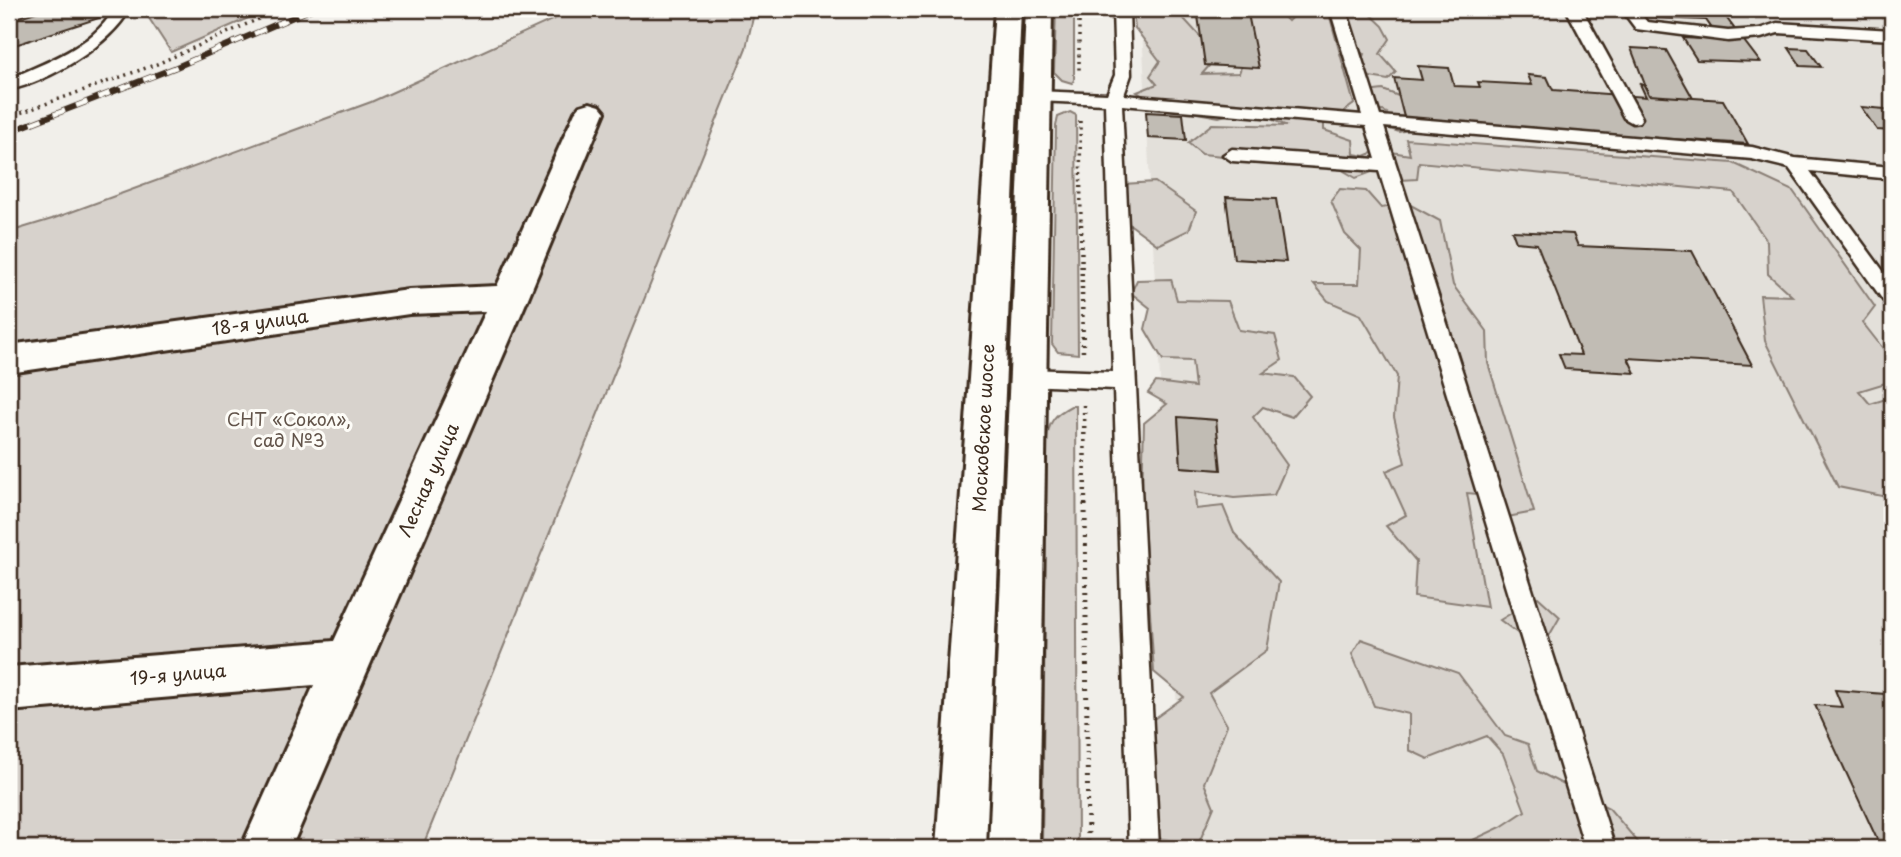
<svg xmlns="http://www.w3.org/2000/svg" width="1901" height="857" font-family="'Playpen Sans',sans-serif">
<style>
.built{fill:#e3e0da}
.green{fill:#d7d2cc;stroke:#897e75;stroke-width:2;fill-rule:evenodd}
.building{fill:#c1bcb4;stroke:#3b2a1e;stroke-width:2}
.lines{fill:none;stroke-linecap:round;stroke-linejoin:round}
.service-casing{stroke:#3b2a1e;stroke-width:5}
.minor-casing{stroke:#3b2a1e;stroke-width:6}
.primary-casing{stroke:#3b2a1e;stroke-width:6}
.path-far2{stroke:#3b2a1e;stroke-width:3.5;stroke-dasharray:2 4.5;stroke-linecap:butt}
.path-far1{stroke:#3b2a1e;stroke-width:4.5;stroke-dasharray:2 5;stroke-linecap:butt}
.path{stroke:#3b2a1e;stroke-width:5;stroke-dasharray:2 6;stroke-linecap:butt}
.service{fill:#fdfcf7;fill-rule:evenodd}
.minor{fill:#fdfcf7;fill-rule:evenodd}
.primary{fill:#fdfcf7;fill-rule:evenodd}
.rail-casing{stroke:#3b2a1e;stroke-width:6}
.rail{stroke:#fdfcf7;stroke-width:4.5;stroke-dasharray:12;stroke-linecap:butt}
.labels{text-anchor:middle;stroke-width:6;stroke-linejoin:round;paint-order:stroke}
.street-label{font-size:18px;fill:#3b2a1e;stroke:#fdfcf7}
.park-label{font-size:18px;fill:#62544a;stroke:#fdfcf7}
</style>
<rect width="100%" height="100%" fill="#f1efea"/>
<filter id="ink" filterUnits="userSpaceOnUse"><feTurbulence type="fractalNoise" baseFrequency=".0143" numOctaves="2"/><feDisplacementMap in="SourceGraphic" scale="14" xChannelSelector="R" yChannelSelector="G"/><feConvolveMatrix kernelMatrix="1 2 1 2 8 2 1 2 1" color-interpolation-filters="sRGB"/></filter>
<g filter="url(#ink)">
<!-- built -->
<polygon class="built" points="1141,9 1892,9 1892,848 1184,848"/>
<!-- green -->
<g class="green">
<polygon points="143,9 269,9 171,52"/>
<polygon points="576,9 755,9 746,48 422,848 9,848 9,232 52,219 371,102"/>
<polygon points="1056,9 1074,9 1074,80 1072,83 1062,80 1054,72"/>
<polygon points="1138,9 1175,9 1218,56 1202,74 1239,73 1249,44 1237,12 1247,9 1276,9 1288,21 1298,11 1328,10 1354,104 1343,112 1324,115 1324,130 1353,140 1354,154 1365,156 1379,150 1410,155 1406,139 1733,163 1793,191 1875,307 1863,323 1892,360 1892,381 1859,391 1870,404 1892,397 1892,498 1838,487 1765,341 1760,295 1792,296 1768,274 1767,241 1733,192 1419,162 1417,179 1400,180 1377,170 1356,178 1337,167 1202,154 1188,143 1212,124 1287,126 1248,109 1219,117 1159,106 1137,92 1157,84 1150,76 1160,61 1135,28 1133,11"/>
<polygon points="1346,9 1365,9 1383,26 1390,39 1380,54 1396,72 1388,80 1370,77 1359,66 1364,54 1341,41 1334,15"/>
<polygon points="1383,90 1401,97 1438,123 1399,132 1378,125 1387,113 1383,111 1368,112 1360,103 1375,91"/>
<polygon points="1070,112 1076,115 1078,354 1058,352 1052,344 1056,126 1058,117"/>
<polygon points="1155,182 1196,211 1189,230 1158,245 1128,223 1123,184"/>
<polygon points="1340,189 1366,191 1381,208 1409,204 1440,221 1453,285 1487,331 1488,363 1534,512 1486,521 1478,494 1467,493 1487,607 1414,597 1416,561 1386,526 1406,515 1386,471 1405,463 1394,417 1397,376 1361,315 1328,301 1314,284 1359,284 1361,250 1345,234 1331,201"/>
<path d="M1171,279L1177,300L1228,301L1239,330L1275,335L1282,360L1263,373L1294,377L1310,396L1292,417L1263,407L1253,417L1287,465L1274,495L1234,498L1195,492L1196,509L1223,506L1234,533L1279,582L1267,650L1209,693L1227,725L1204,783L1214,807L1198,845L1151,837L1147,724L1184,697L1154,672L1142,494L1144,423L1167,404L1148,393L1156,382L1195,387L1192,361L1163,360L1145,329L1150,308L1131,293L1137,280ZM1178,418L1216,420L1220,470L1181,467Z"/>
<path d="M1071,406H1076L1078,848H1042L1047,440C1049,421 1054,415 1071,406Z"/>
<polygon points="1538,597 1560,617 1549,636 1524,638 1500,620"/>
<polygon points="1361,639 1458,673 1505,736 1528,744 1537,771 1609,808 1643,848 1456,848 1501,827 1525,811 1503,754 1487,736 1428,759 1409,750 1409,714 1374,706 1352,654"/>
</g>
<!-- building -->
<g class="building">
<polygon points="46,9 94,9 99,18 9,47 9,20"/>
<polygon points="1197,9 1247,9 1259,68 1205,65"/>
<polygon points="1651,9 1720,9 1736,31 1713,30 1706,20 1657,18"/>
<polygon points="1683,38 1744,41 1760,62 1697,60"/>
<polygon points="1631,48 1666,50 1708,125 1669,123 1649,95"/>
<polygon points="1789,48 1808,49 1821,67 1801,66"/>
<polygon points="1418,66 1449,68 1454,86 1480,87 1478,82 1532,85 1528,75 1547,77 1553,90 1646,97 1640,84 1644,85 1649,95 1723,100 1748,144 1405,121 1394,78 1422,80"/>
<polygon points="1861,107 1885,109 1892,118 1892,131 1877,130"/>
<polygon points="1146,112 1183,114 1186,140 1148,138"/>
<polygon points="1226,197 1276,199 1286,262 1234,259"/>
<polygon points="1512,231 1573,234 1578,246 1692,251 1752,365 1628,358 1635,373 1565,369 1559,354 1581,355 1537,244 1516,242"/>
<polygon points="1178,417 1216,420 1221,470 1181,467"/>
<polygon points="1835,690 1885,694 1892,708 1892,848 1881,848 1815,705 1842,707"/>
</g>
<g class="lines">
<!-- service casing -->
<g class="service-casing">
<g id="service">
<path d="M114,9H130C109,46 50,81 9,90V79C46,62 93,47 114,9Z"/>
<polygon points="1113,9 1129,9 1131,75 1124,95 1362,115 1330,9 1346,9 1380,116 1752,147 1795,158 1892,167 1892,179 1810,171 1892,283 1892,305 1885,303 1789,168 1752,159 1384,127 1615,848 1585,848 1379,171 1232,161 1223,155 1232,149 1376,159 1366,126 1122,105 1159,848 1129,848 1114,389 1027,385 1019,383 1016,377 1019,371 1027,369 1113,372 1105,104 1036,101 1027,96 1036,91 1107,94 1115,75"/>
<polygon points="1566,9 1582,9 1642,118 1639,122 1633,123 1624,118"/>
<polygon points="1621,9 1637,9 1647,22 1728,31 1759,29 1777,23 1892,30 1892,40 1778,33 1761,38 1728,41 1636,29"/>
</g>
</g>
<!-- minor casing -->
<g class="minor-casing">
<polygon id="minor" points="590,103 600,106 605,112 528,298 291,848 241,848 314,685 9,711 9,667 334,641 486,311 409,314 9,373 9,345 409,290 497,286 575,112 580,106"/>
</g>
<!-- primary casing -->
<g class="primary-casing">
<g id="primary">
<polygon points="995,9 1021,9 986,848 936,848"/>
<polygon points="1026,9 1052,9 1039,848 989,848"/>
</g>
</g>
<!-- path-far2 -->
<g class="path-far2">
<polyline points="1079,9 1079,74"/>
<polyline points="9,11 16,9"/>
<polyline points="9,117 157,64 281,9"/>
<polyline points="1080,121 1081,225"/>
</g>
<!-- path-far1 -->
<g class="path-far1">
<polyline points="1081,224 1083,354"/>
<polyline points="1084,405 1085,506"/>
</g>
<!-- path -->
<polyline class="path" points="1085,504 1088,848"/>
<!-- service -->
<use href="#service" class="service"/>
<!-- minor -->
<use href="#minor" class="minor"/>
<!-- primary -->
<use href="#primary" class="primary"/>
<!-- rail casing -->
<g class="rail-casing">
<polyline id="rail" points="9,132 174,68 312,9"/>
</g>
<!-- rail -->
<use href="#rail" class="rail"/>
</g>
</g>
<g class="labels">
<!-- street labels -->
<g class="street-label">
<text transform="translate(260 323) rotate(-8)" y="6">18-я улица</text>
<text transform="translate(984 428) rotate(-87)" y="6">Московское шоссе</text>
<text transform="translate(429 480) rotate(-66)" y="6">Лесная улица</text>
<text transform="translate(178 675) rotate(-5)" y="6">19-я улица</text>
</g>
<!-- park labels -->
<g class="park-label">
<text x="289" y="426">СНТ «Сокол»,<tspan x="289" dy="21">сад №3</tspan></text>
</g>
</g>
<!-- margin -->
<rect width="1901" height="857" fill="none" stroke="#fdfcf7" stroke-width="35"/>
<rect x="18" y="18" width="1866" height="822" fill="none" stroke="#3b2a1e" stroke-width="2.5" filter="url(#ink)"/>
</svg>
